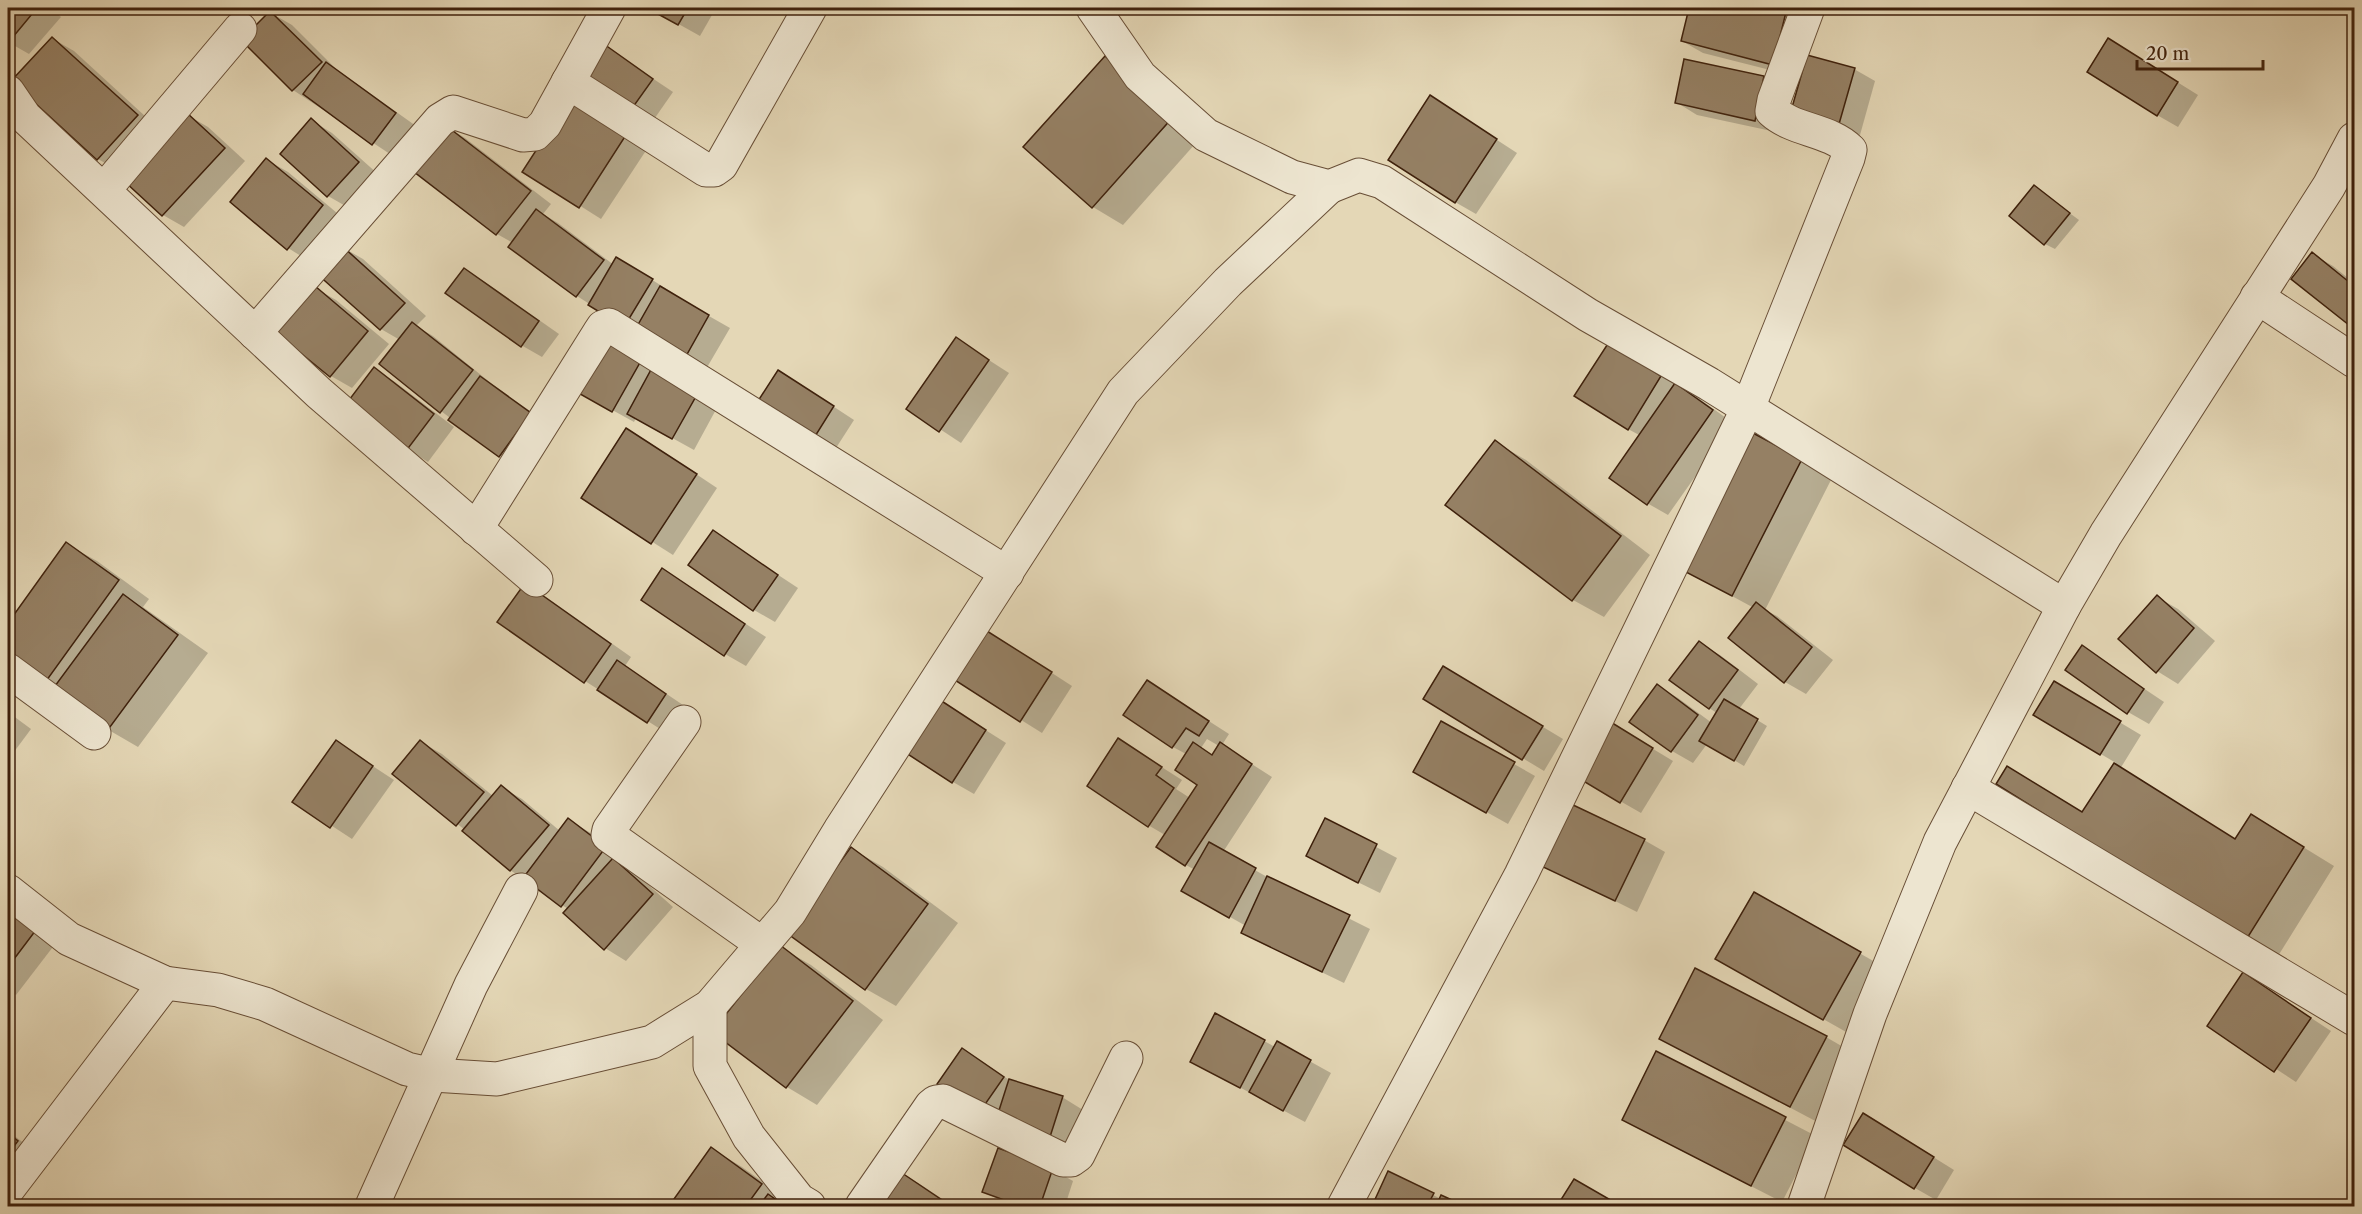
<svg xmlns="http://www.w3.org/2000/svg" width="2362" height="1214" font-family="'Libre Caslon Text',serif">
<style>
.shadow{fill:#0003;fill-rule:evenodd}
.building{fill:#958064;stroke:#3f210c;stroke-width:1.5}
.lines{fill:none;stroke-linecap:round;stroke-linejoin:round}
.minor-casing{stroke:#684e36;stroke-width:35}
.minor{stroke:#ede5d0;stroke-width:33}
</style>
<rect width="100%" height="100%" fill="#e4d7b6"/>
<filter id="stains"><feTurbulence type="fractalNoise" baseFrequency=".00333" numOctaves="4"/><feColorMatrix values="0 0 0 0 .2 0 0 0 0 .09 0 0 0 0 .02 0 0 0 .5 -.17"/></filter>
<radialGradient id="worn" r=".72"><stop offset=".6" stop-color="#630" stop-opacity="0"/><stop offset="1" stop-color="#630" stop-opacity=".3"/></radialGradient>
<!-- shadow -->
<g class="shadow">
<polygon points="8,8 50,8 61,17 29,54 8,42"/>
<polygon points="650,8 716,8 700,36"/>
<polygon points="1691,8 1794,8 1794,76 1703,53 1682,41"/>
<polygon points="271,13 292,25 336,69 416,126 393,156 293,90"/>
<polygon points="53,39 74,51 158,128 119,171 98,159"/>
<polygon points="601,44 673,92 650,125 629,113"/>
<polygon points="2129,52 2198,95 2178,127 2157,115"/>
<polygon points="1854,69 1875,81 1860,135 1814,123"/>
<polygon points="1136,76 1203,135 1123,225 1093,207"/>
<polygon points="1763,77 1784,89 1776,132 1697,115 1676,102"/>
<polygon points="1431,97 1517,153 1476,214 1455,202"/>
<polygon points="570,100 647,149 601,219 525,171"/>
<polygon points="187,115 208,127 245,161 184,227 163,215 126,181"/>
<polygon points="311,120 332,133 379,175 349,208 328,196"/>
<polygon points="444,125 465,138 551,204 543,214 558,223 614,265 638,271 673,293 672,295 730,328 702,376 577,296 513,243 497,234 411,168"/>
<polygon points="267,160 288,172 343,218 309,261 288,248"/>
<polygon points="2034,187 2079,220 2055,249 2045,244"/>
<polygon points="342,247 363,259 426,316 416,326 433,336 492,384 551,426 521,468 500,456 441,411 400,340 381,329 318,273"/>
<polygon points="2312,254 2333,266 2354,283 2354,328 2293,279"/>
<polygon points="464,270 485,282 559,334 542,357 521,345"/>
<polygon points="315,288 336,300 389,344 352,388 331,376 278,333"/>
<polygon points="603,339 719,404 694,450 636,418 634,422 596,401"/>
<polygon points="956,339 1009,373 961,443 908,408"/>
<polygon points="1630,356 1697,397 1733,423 1668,515 1647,503 1641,436 1628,429"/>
<polygon points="374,369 395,382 454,427 428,462 407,449"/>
<polygon points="799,384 854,420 836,448 760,401"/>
<polygon points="648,442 717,488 673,555 583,498"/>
<polygon points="1495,442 1526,460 1650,555 1604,617 1573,600"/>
<polygon points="1801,460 1832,478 1765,610 1777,616 1833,660 1806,694 1785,682 1730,637 1754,608 1684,570"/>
<polygon points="713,532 798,588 775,622 754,610"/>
<polygon points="66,544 97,561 149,599 143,607 208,653 138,747 107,729 8,655 8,625"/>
<polygon points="663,570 766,637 746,666 725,654"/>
<polygon points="525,585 546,597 631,657 625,666 686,707 668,734 585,681 499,622"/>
<polygon points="2157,597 2178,609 2215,641 2178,684 2157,671"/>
<polygon points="1001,640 1072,686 1042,733 949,675"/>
<polygon points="1699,643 1720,655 1758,684 1739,709 1767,726 1744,766 1707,744 1693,763 1672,751 1657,686 1678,698 1712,723 1717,713 1709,708"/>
<polygon points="2082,647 2164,702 2149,724 2128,712"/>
<polygon points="1465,680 1563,739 1544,771 1425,699"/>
<path d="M1148,682L1229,734L1222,745L1272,777L1223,852L1276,882L1370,929L1344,983L1263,944L1243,932L1246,926L1184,891L1195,870L1186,865L1165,835L1148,825L1119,740L1182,780L1176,789L1190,798L1200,784L1186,754L1173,747ZM1207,739L1219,746L1213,756L1201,748Z"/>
<polygon points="2054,683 2141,735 2120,769 2236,840 2282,834 2334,866 2278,956 2247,938 2084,813 2116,763 2035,715"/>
<polygon points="935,698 1006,743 974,794 953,782"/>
<polygon points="8,712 31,729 8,760"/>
<polygon points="1442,723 1535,776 1508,824 1415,772"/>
<polygon points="1630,735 1673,761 1641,813 1620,801"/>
<polygon points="336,742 394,780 352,839 294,801"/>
<polygon points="421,742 442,754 493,796 501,787 522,799 560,831 569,820 589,832 626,860 634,872 673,907 626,961 605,948 568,909 510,870 465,830 394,774"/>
<polygon points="1325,820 1397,858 1380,893 1329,868"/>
<polygon points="1644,840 1665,852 1637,912 1543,865"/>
<polygon points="852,849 883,867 958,923 896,1006 866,989"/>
<polygon points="1755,894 1891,971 1855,1037 1717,959"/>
<polygon points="8,911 59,939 16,995 8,990"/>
<polygon points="780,947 811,965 883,1020 817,1105 787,1087"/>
<polygon points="2244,974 2331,1031 2296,1082 2209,1025"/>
<polygon points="1216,1015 1275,1047 1277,1043 1331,1073 1305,1122 1213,1073"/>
<polygon points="1826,1037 1857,1055 1821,1124 1661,1039"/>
<polygon points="962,1050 1011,1081 1062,1097 1083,1110 1070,1151 979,1112"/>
<polygon points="1657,1053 1816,1136 1782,1202 1655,1137"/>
<polygon points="1885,1127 1954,1170 1936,1200 1915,1188"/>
<polygon points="8,1131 38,1154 8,1194"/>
<polygon points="712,1149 742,1167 792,1203 790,1206 670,1206"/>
<polygon points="1052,1169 1073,1181 1065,1206 1012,1206 984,1192"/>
<polygon points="897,1171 918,1183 953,1206 874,1206"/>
<polygon points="1389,1173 1441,1199 1462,1206 1374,1206"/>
<polygon points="1574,1181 1618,1206 1559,1206"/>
</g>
<!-- building -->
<g class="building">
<polygon points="8,8 37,8 8,43"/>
<polygon points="647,8 688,8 678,25"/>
<polygon points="1689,8 1787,8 1773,65 1681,41"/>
<polygon points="270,11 322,62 292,91 241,40"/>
<polygon points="52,37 138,115 97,160 11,81"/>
<polygon points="2108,38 2178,82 2157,116 2087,72"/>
<polygon points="601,42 653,79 628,114 576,77"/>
<polygon points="1807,55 1855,68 1839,124 1791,111"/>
<polygon points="1105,56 1173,117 1092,208 1023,147"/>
<polygon points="1684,59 1764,76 1755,121 1675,103"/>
<polygon points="326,62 396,113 372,145 303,94"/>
<polygon points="1430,95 1497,139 1455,203 1388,160"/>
<polygon points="570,98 626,135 579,208 522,172"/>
<polygon points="187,113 225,148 162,216 124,181"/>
<polygon points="311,118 359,162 327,197 280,154"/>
<polygon points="444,124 531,191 496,235 409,168"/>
<polygon points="266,158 323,205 287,250 230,202"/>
<polygon points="2034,185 2070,213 2044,245 2009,216"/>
<polygon points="536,209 604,260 576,297 508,247"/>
<polygon points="341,245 405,303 380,330 316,273"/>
<polygon points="2312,252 2354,286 2354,329 2291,279"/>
<polygon points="616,257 653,279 624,327 588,305"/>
<polygon points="464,268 539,321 521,347 445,293"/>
<polygon points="315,286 368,331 330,377 276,333"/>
<polygon points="660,286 709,315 681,365 631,337"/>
<polygon points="412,322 473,370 440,413 379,364"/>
<polygon points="603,337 642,359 612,412 573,390"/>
<polygon points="956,337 989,360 939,432 906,409"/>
<polygon points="1609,342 1661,376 1628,430 1574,396"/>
<polygon points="653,366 699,391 672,439 627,414"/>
<polygon points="374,367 434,414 406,451 346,404"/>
<polygon points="778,370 834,406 814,438 758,401"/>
<polygon points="480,376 531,413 499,457 448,420"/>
<polygon points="1675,383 1713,410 1647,505 1609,478"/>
<polygon points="626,428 697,474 651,544 581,498"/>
<polygon points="1751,432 1802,459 1732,596 1682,570"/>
<polygon points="1495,440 1621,536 1572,601 1445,505"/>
<polygon points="713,530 778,575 753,611 688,565"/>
<polygon points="66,542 119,580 44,684 8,657 8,623"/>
<polygon points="662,568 745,624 724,656 641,600"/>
<polygon points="525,583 611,644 584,683 497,622"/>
<polygon points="123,594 178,635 107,731 52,690"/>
<polygon points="2157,595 2194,628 2156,673 2118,639"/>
<polygon points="1756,602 1812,647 1784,683 1728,638"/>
<polygon points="979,626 1052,672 1020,722 947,675"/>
<polygon points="1699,641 1738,670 1709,709 1669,680"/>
<polygon points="2082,645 2144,689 2127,714 2065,670"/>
<polygon points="617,660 666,694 647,723 597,690"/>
<polygon points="1443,666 1543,726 1522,760 1423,699"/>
<polygon points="1147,680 1209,721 1199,736 1186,728 1172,748 1123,715"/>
<polygon points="2054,681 2121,721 2100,755 2033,715"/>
<polygon points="1657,684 1698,715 1671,752 1629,722"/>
<polygon points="934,696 986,730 952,783 900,749"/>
<polygon points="1724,699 1758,719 1734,761 1699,741"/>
<polygon points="1441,721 1515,762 1486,813 1413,772"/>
<polygon points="1609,721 1653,748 1620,803 1575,776"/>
<polygon points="1118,738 1162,767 1156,775 1174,788 1148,827 1087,786"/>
<polygon points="336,740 373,766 330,828 292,802"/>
<polygon points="420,740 484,792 456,826 392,774"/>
<polygon points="1193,742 1212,755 1220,742 1252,764 1185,866 1156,847 1197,785 1175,770"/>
<polygon points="2114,763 2235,839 2251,814 2304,847 2246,940 1996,784 2007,766 2082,812"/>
<polygon points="501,785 549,825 510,871 462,831"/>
<polygon points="1571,804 1645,839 1615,901 1541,866"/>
<polygon points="568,818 606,847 561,907 523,878"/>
<polygon points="1325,818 1377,844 1358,883 1306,856"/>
<polygon points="1209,842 1256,868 1229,918 1181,891"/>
<polygon points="851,847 928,904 865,990 788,934"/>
<polygon points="613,858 653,894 604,950 563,913"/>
<polygon points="1267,876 1350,915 1322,972 1241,933"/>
<polygon points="1754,892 1861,952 1823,1020 1715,959"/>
<polygon points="8,908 39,926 8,967"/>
<polygon points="780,945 853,1001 786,1088 712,1032"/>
<polygon points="1695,968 1827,1036 1790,1107 1659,1039"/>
<polygon points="2243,972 2311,1018 2274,1072 2207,1026"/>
<polygon points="1215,1013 1265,1040 1240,1088 1190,1062"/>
<polygon points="1277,1041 1311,1060 1283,1111 1249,1092"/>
<polygon points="962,1048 1004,1077 979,1113 937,1084"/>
<polygon points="1656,1051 1786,1117 1751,1186 1622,1120"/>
<polygon points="1009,1079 1063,1096 1049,1140 995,1123"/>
<polygon points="1863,1113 1934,1157 1914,1189 1843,1145"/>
<polygon points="8,1133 18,1141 8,1154"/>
<polygon points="711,1147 762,1184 746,1206 669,1206"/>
<polygon points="998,1148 1053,1168 1040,1206 1021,1206 982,1192"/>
<polygon points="896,1169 942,1200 938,1206 872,1206"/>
<polygon points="1388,1171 1434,1193 1427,1206 1372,1206"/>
<polygon points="1574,1179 1621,1206 1557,1206"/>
<polygon points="768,1194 785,1206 759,1206"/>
<polygon points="1441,1195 1465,1206 1436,1206"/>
</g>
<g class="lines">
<!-- minor casing -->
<g class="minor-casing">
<g id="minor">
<polyline points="1093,8 1140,76 1206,135 1292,177 1329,187 1359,175 1382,182 1588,315 1709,384 2064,606"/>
<polyline points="568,82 706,170 714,170 721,165 810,8"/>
<polyline points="8,92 25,117 319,393 536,580"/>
<polyline points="104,190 240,29"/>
<polyline points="2257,297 2354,361"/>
<polyline points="255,333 440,120 453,112 523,135 535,134 545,124 609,8"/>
<polyline points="476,529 599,333 603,327 609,325 1007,573"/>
<polyline points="8,670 94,733"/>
<polyline points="684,722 609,830 608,835 762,944"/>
<polyline points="1968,788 2354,1019"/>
<polyline points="8,891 69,939 165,983 218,990 265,1004 407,1069 433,1075 497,1079 652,1042 710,1006 790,912 840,830 1123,392 1228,282 1329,187"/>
<polyline points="710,1006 710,1066 749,1137 799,1200 809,1206"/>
<polyline points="8,1189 165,983"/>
<polyline points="372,1206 471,985 521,890"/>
<polyline points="862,1206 931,1106 936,1102 943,1101 1063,1160 1071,1160 1078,1155 1126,1058"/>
<path d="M1344,1206L1521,875L1748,408L1848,158L1850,150C1829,129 1794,131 1772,111L1774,100L1808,8"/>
<polyline points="1804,1206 1870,1014 1940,842 2064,606 2106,534 2329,186 2354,139"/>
</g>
</g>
<!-- minor -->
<use href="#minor" class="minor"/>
</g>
<!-- margin -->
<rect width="2362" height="1214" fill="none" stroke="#e4d7b6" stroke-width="30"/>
<rect x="9" y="9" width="2344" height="1196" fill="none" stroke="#3f210c" stroke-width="3"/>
<rect x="15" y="15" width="2332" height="1184" fill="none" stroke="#3f210c" stroke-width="1.5"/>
<!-- scale -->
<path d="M2137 60v9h126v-9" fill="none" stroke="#3f210c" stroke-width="3"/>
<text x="2146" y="60" font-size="18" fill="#3f210c" stroke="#ede5d0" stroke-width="4.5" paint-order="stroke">20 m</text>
<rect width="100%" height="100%" filter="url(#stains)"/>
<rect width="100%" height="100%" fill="url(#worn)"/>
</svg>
